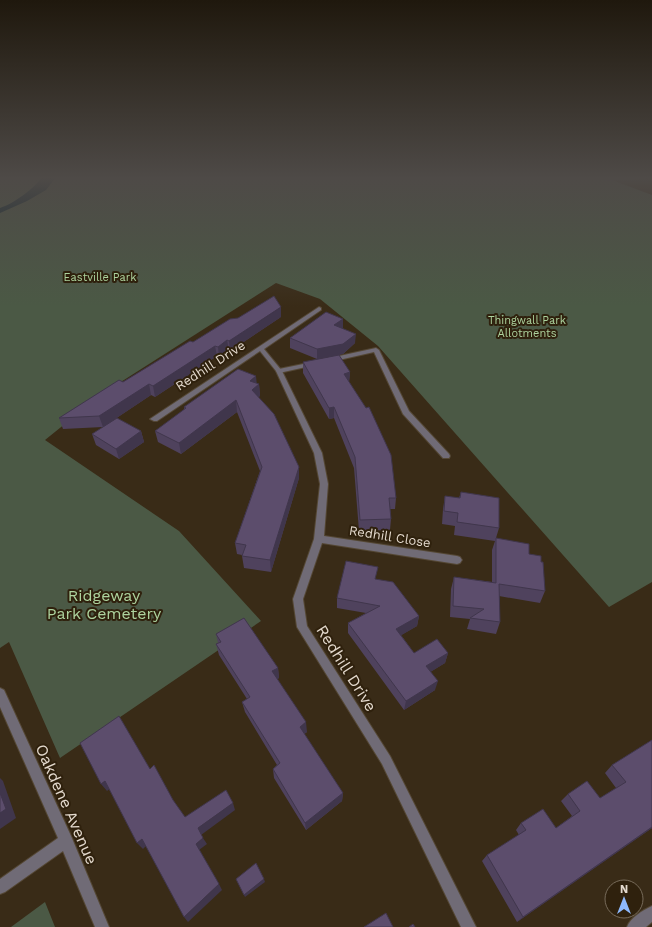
<svg xmlns="http://www.w3.org/2000/svg" width="652" height="927" font-family="'Work Sans',sans-serif">
<style>
.green{fill:#4b5945}
.water{fill:#04202d}
.lines{fill:none;stroke-linecap:round;stroke-linejoin:round}
.lane-casing{stroke:#544734;stroke-width:2}
.street-casing{stroke:#544734;stroke-width:2}
.lane{fill:#706b76;fill-rule:evenodd}
.street{fill:#706b76;fill-rule:evenodd}
.wall{fill:#4f425d}
.shaded-wall{fill:#40364c}
.building{fill:#5c4d6c;stroke:#40364c}
.labels{text-anchor:middle;stroke-width:4;stroke-linejoin:round;paint-order:stroke}
.far-park-label{font-size:11px;fill:#add39e;stroke:#2f210d}
.street-label{font-size:13px;fill:#e4dace;stroke:#2f210d}
.near-park-label{font-size:16px;fill:#add39e;stroke:#2f210d}
.near-street-label{font-size:16px;fill:#e4dace;stroke:#2f210d}
</style>
<rect width="100%" height="100%" fill="#392b17"/>
<!-- green -->
<g class="green">
<polygon points="0,177 604,177 652,195 652,582 609,607 378,346 320,299 276,283 102,394 45,440 179,531 261,621 60,758 9,642 0,648"/>
<polygon points="45,902 55,927 11,927"/>
</g>
<!-- water -->
<path class="water" d="M42,177H56L46,190L27,201L0,213V208C13,204 34,189 42,177Z"/>
<g class="lines">
<!-- lane casing -->
<g class="lane-casing">
<g id="lane">
<polygon points="376,348 379,350 409,411 449,454 450,456 449,458 443,458 403,414 374,352 330,362 327,360 330,358"/>
<polygon points="313,362 315,363 315,365 279,373 276,371 279,369"/>
</g>
</g>
<!-- street casing -->
<g class="street-casing">
<g id="street">
<polygon points="319,307 321,308 321,310 264,349 282,371 322,453 328,484 324,536 457,556 460,557 462,560 460,563 457,564 322,543 303,599 307,626 390,756 476,927 461,927 382,764 297,627 293,599 314,539 320,484 314,453 276,371 260,351 157,421 154,421 150,419"/>
<polygon points="0,688 4,690 71,836 109,927 95,927 63,851 5,892 0,894 0,879 58,838 0,707"/>
<path d="M652,906V922L646,927H627C630,918 643,910 652,906Z"/>
</g>
</g>
<!-- lane -->
<use href="#lane" class="lane"/>
<!-- street -->
<use href="#street" class="street"/>
</g>
<!-- wall -->
<g class="wall">
<polygon points="599,177 652,177 652,178 606,181"/>
<polygon points="281,317 230,351 229,351 219,357 217,356 155,397 151,395 103,427 63,429 59,418 193,342"/>
<polygon points="343,319 343,329 355,343 343,354 317,359 290,348 290,338"/>
<polygon points="303,362 350,372 349,382 396,498 395,509 390,509 391,519 390,530 359,531 354,468 334,418 329,419 303,373"/>
<polygon points="257,384 259,384 260,396 258,397 299,478 271,572 244,568 242,556 242,555 237,554 235,543 260,471 237,412 181,454 158,442 155,431 184,410 184,407"/>
<polygon points="141,431 144,442 119,459 96,445 92,434"/>
<polygon points="461,492 499,528 496,538 529,554 541,562 545,591 540,603 499,596 500,622 496,634 467,629 470,619 450,617 451,589 454,577 492,582 492,550 495,541 454,535 455,526 442,524 443,509 445,496 459,498"/>
<polygon points="376,579 419,616 417,626 401,635 414,653 448,653 445,663 430,672 435,690 404,710 348,633 348,623 366,613 337,608 337,598"/>
<polygon points="216,634 278,668 279,678 277,679 307,732 304,734 343,793 342,801 306,830 274,778 273,769 277,765 245,712 242,702 247,699 219,655 216,644 218,643"/>
<polygon points="652,740 652,828 517,922 482,861 487,855 519,835 516,830 521,823 556,828 572,816 561,801 568,794 600,798 616,788 605,773 612,765"/>
</g>
<!-- shaded-wall -->
<g class="shaded-wall">
<polygon points="281,307 281,317 230,351 229,341"/>
<polygon points="343,319 343,328 334,335 334,325"/>
<polygon points="356,334 355,343 343,354 317,359 317,349"/>
<polygon points="227,340 229,351 219,357 218,347"/>
<polygon points="215,346 217,356 155,397 153,386"/>
<polygon points="350,372 349,383 344,374"/>
<polygon points="256,376 257,386 259,384 260,396 253,401 250,381"/>
<polygon points="149,384 151,395 103,427 99,416"/>
<polygon points="236,400 237,412 181,454 179,443"/>
<polygon points="334,407 334,418 329,419 329,408"/>
<polygon points="141,431 144,442 119,459 116,449"/>
<polygon points="299,467 299,478 271,572 270,560"/>
<polygon points="419,616 417,626 395,639 396,629"/>
<polygon points="448,653 445,663 424,676 426,666"/>
<polygon points="278,668 279,678 273,682 272,671"/>
<polygon points="438,681 435,690 404,710 406,701"/>
<polygon points="306,722 307,732 300,737 300,727"/>
<polygon points="0,778 3,781 16,818 0,829"/>
<polygon points="105,781 111,788 107,791 101,784"/>
<polygon points="343,793 342,801 306,830 305,823"/>
<polygon points="233,803 235,810 201,835 198,828"/>
<polygon points="652,827 652,828 517,922 523,917"/>
<polygon points="203,838 207,844 199,850 196,844"/>
<polygon points="142,839 147,845 143,849 137,843"/>
<polygon points="264,879 265,882 245,897 244,895"/>
<polygon points="219,884 222,890 188,922 184,917"/>
</g>
<!-- building -->
<g class="building">
<polygon points="274,296 281,307 229,341 227,340 218,347 215,346 153,386 149,384 99,416 59,418 119,380 123,382 190,341 193,342 230,319 238,318"/>
<polygon points="326,312 343,319 334,325 356,334 343,344 317,349 290,338"/>
<polygon points="339,355 350,372 344,374 366,408 369,407 391,455 396,498 389,498 391,519 360,520 355,457 334,407 329,408 303,362"/>
<polygon points="238,369 256,376 250,381 259,384 252,390 274,414 299,467 270,560 242,556 246,545 235,543 262,467 236,400 179,443 155,431 186,408 184,407"/>
<polygon points="117,418 141,431 116,449 92,434"/>
<polygon points="461,492 499,498 499,528 457,522 458,513 444,511 445,496 460,498"/>
<polygon points="496,538 529,544 529,554 541,556 541,562 543,562 545,591 499,584 500,622 470,618 484,609 453,606 454,577 496,583"/>
<polygon points="346,561 378,567 375,579 393,582 419,616 396,629 414,653 437,639 448,653 426,666 438,681 406,701 348,623 380,606 337,598"/>
<polygon points="244,618 278,668 272,671 306,722 300,727 343,793 305,823 273,769 280,763 242,702 250,697 216,644 221,642 216,634"/>
<polygon points="119,716 150,769 154,765 173,800 185,817 226,790 233,803 198,828 203,838 196,844 219,884 184,917 142,839 137,843 105,781 101,784 80,743"/>
<polygon points="652,740 652,827 523,917 487,855 526,830 521,823 543,809 556,828 580,811 568,794 587,781 600,798 626,782 612,765"/>
<polygon points="0,793 6,809 0,813"/>
<polygon points="256,863 264,879 244,895 236,879"/>
<polygon points="386,913 393,927 364,927"/>
<polygon points="413,924 415,927 409,927"/>
</g>
<!-- sky -->
<linearGradient id="sky" x2="0" y2="1"><stop stop-color="#1f180d"/><stop offset="0.58" stop-color="#4e4a47"/><stop offset="1" stop-color="#4e4a47" stop-opacity="0"/></linearGradient>
<rect width="652" height="307" fill="url(#sky)"/>
<g class="labels">
<!-- far-park labels -->
<g class="far-park-label">
<text x="100" y="281">Eastville Park</text>
<text x="527" y="324">Thingwall Park<tspan x="527" dy="13">Allotments</tspan></text>
</g>
<!-- street labels -->
<g class="street-label">
<text transform="translate(210 365) rotate(-33)" y="5">Redhill Drive</text>
<text transform="translate(390 536) rotate(9)" y="5">Redhill Close</text>
</g>
<!-- near-park labels -->
<g class="near-park-label">
<text x="104" y="601">Ridgeway<tspan x="104" dy="18">Park Cemetery</tspan></text>
</g>
<!-- near-street labels -->
<g class="near-street-label">
<text transform="translate(347 668) rotate(58)" y="6">Redhill Drive</text>
<text transform="translate(67 804) rotate(66)" y="6">Oakdene Avenue</text>
</g>
</g>
<!-- north arrow -->
<g transform="translate(624 899)"><circle r="19" fill="#2f210d" stroke="#776b5a"/>
<path d="M0-3L7 15L0 10L-7 15Z" fill="#8eb9fd"/>
<text y="-6" font-size="11" font-weight="bold" text-anchor="middle" fill="#e4dace">N</text>
</g>
</svg>
